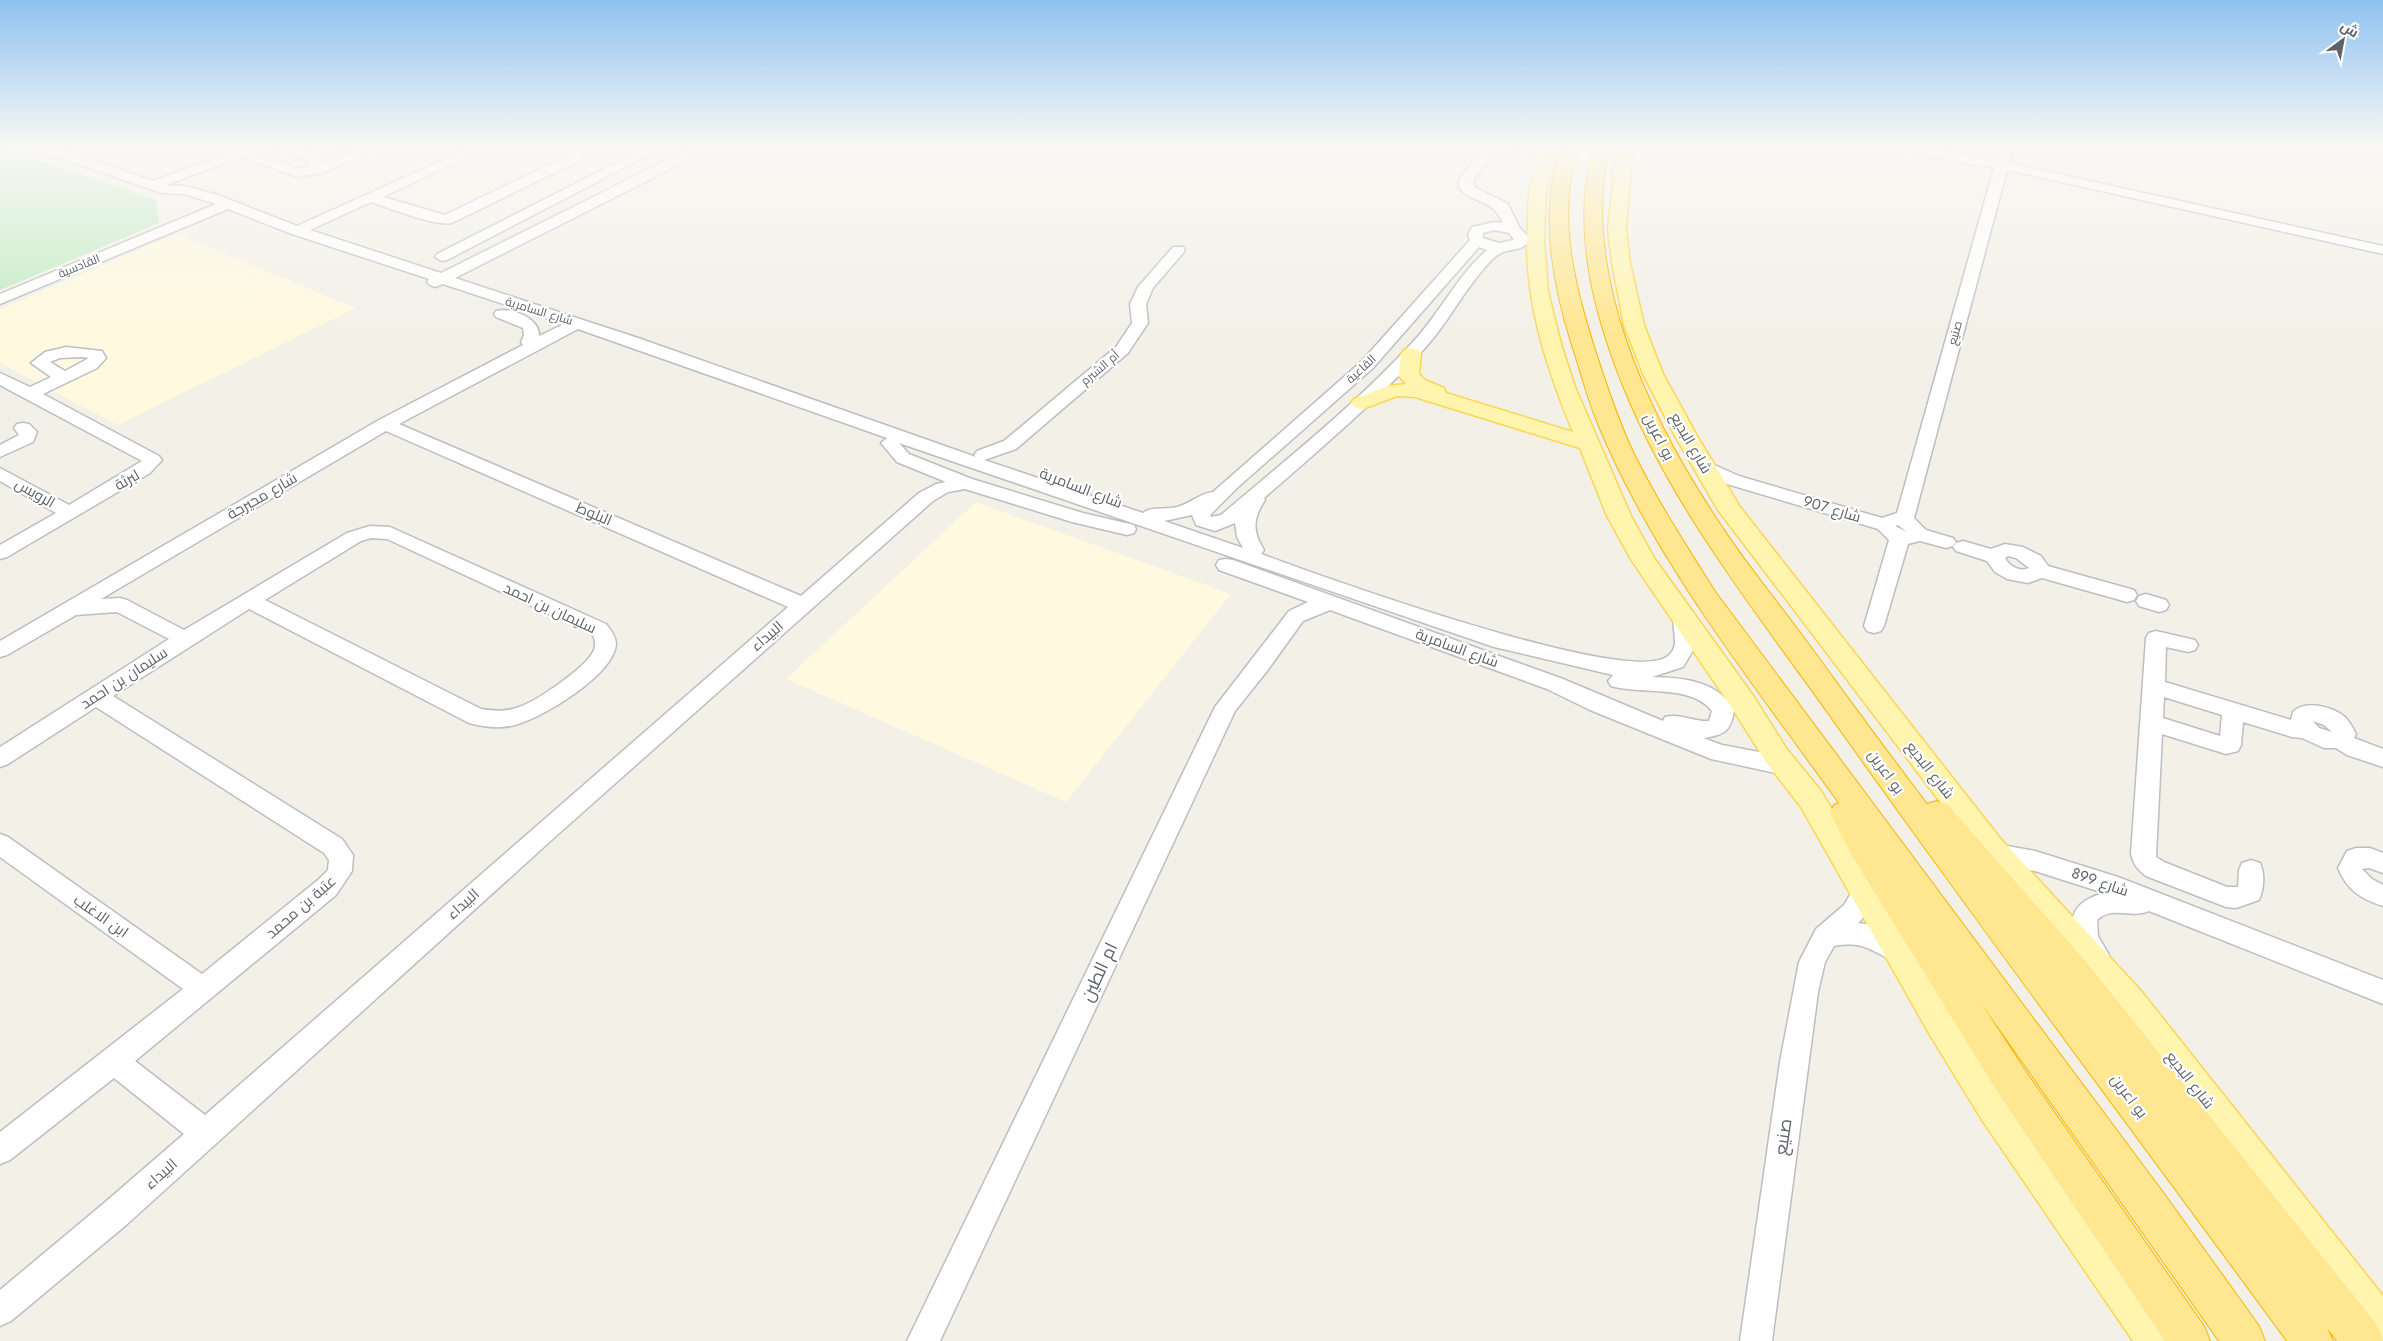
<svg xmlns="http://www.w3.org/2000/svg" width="2383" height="1341" font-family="Jost,Cairo,sans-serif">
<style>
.commercial{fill:#fff9df}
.green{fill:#c2ebc3}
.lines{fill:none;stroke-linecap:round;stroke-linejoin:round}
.minor-casing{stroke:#bbbec3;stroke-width:3}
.major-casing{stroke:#ffd553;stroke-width:3}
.highway-casing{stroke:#f9b500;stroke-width:2}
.minor{fill:#fff;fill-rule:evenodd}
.major{fill:#fff5af;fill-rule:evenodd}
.highway{fill:#ffe791;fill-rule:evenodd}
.labels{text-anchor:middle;stroke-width:4.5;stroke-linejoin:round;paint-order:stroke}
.far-street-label{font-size:12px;fill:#5e6269;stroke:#fff}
.street-label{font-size:15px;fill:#5e6269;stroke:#fff}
.near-street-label{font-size:18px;fill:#5e6269;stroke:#fff}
</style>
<rect width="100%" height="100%" fill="#f2f0e7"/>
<!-- commercial -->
<g class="commercial">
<polygon points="1928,145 1980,145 1977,154"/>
<polygon points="176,234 356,308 118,425 0,363 0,309"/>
<polygon points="976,502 1231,594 1066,802 786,679"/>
</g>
<!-- green -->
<polygon class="green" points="0,151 19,153 156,200 159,223 0,290"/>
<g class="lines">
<!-- minor casing -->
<g class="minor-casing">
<g id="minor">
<path d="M11,145H34L72,153L153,181L251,145H268L267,148L253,153L299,169L313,166L308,165V160L271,148L270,145H288L308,152L326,145H343L342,148L321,156L322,161L325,162L366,145H383L382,148L321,173L298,177L241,157L166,185L184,186L218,195L297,226L476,145H492L383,197L445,215L590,145H606L605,148L452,223C437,227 389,208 371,202L310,230L441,273L697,145H713L712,148L455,278L638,338L976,457L974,455L977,451L1004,441L1116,347L1132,323L1130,304L1138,287L1173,247H1183L1185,250L1183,253L1153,288L1146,304L1148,323L1128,353L1016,449L984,460L1143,513C1150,506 1167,510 1177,507C1190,504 1200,493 1213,492L1361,362L1470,240L1468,235L1472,227L1494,222L1503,223C1491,196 1473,206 1459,187V180L1485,146L1530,145L1551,156L1553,159L1551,162C1537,165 1523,141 1495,152L1473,180L1474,187L1508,204L1519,227L1529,238C1526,252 1511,248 1501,253C1494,256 1487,265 1482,271C1461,295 1447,324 1425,348C1376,402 1319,450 1264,498L1265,500C1253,518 1252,531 1264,550L1261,554C1318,575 1629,688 1668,656C1683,644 1668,627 1676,614L1683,612L1690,614C1703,636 1695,648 1683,667L1652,677C1683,678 1717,680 1734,710C1731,731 1725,735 1703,738L1722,745L1785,757L1793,760L1796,766L1793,772L1785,775L1711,759L1590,710L1547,689L1330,610L1303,621L1267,671L1235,711L940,1341H907L1215,707L1289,611L1308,602L1219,570L1216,565L1219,560L1226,559L1233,560L1563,679L1663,721L1665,717C1679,713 1694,722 1709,721L1712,711C1692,684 1641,695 1611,686L1608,681L1613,675L1494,647L899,443L909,454L972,479L1083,513L1134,525L1136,529L1134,533L1127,535L1072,522L965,489L948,492L933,501L556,836L125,1226L11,1321L0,1326V1290L103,1204L184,1134L114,1078L10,1160L0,1164V1132L183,989L0,857V834L8,837L202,974L318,880L328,870L329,860L324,853L96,707L8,764L0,767V747L169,639L117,612L76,615L7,655L0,657V641L379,420L523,345L521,342L524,335L523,328L496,317L494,314L496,311C513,307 540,319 539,336L564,324L443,284L435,287L430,285L427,282L429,279L292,234L228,209L0,304V294L216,204L184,194L162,193L63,159L12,148ZM1494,230L1509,233L1514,240L1499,243L1483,238V233ZM1479,247L1487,250C1457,276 1440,313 1413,342C1355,405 1287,459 1221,515L1211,517L1210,515L1237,488L1373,368ZM578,329L887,438L881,443L897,462L946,482L936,484L919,493L801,596L399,424ZM386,431L788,607L205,1115L135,1061L336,895L352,871L353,855L342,839L113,696L249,609L469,723C484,727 500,729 515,725C542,718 614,675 616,644C616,637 611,630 606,624L390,527L370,526L347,533L184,630L127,600L120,598L101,599ZM1192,515L1196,525L1215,531L1235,523L1237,537L1243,548L1164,521ZM371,538L387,539L592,634C596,640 596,646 593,652C586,667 536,702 519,707C507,712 494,711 481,709L265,600L361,541Z"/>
<polygon points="652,145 668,145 447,260 442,261 435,257 437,254"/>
<path d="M1882,145H1909L1996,160L2001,145H2013L2009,163L2383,246V254L2007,170L1914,518L1926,530L1953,538L1956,542L1953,546L1946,548L1920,541L1908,544L1884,626L1881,631L1874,633L1867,631L1864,626L1889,540L1878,529L1727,484L1698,471L1695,467L1698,463H1710L1739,476L1882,518L1897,513L1994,168L1888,149ZM1898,525L1907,532L1895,526Z"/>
<path d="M66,347L102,351L106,358L97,368L43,394L159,456L162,460L150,473L7,557L0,559V545L56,513L0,481V468L69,505L142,461L0,385V373L30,387L51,377L31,363L45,352ZM82,357L89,358L65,371L50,362L60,358Z"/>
<polygon points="23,423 29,424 37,432 33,442 0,457 0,445 19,435 14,428 17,424"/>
<path d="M1963,541L1991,549L2005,544L2023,547L2041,556L2048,566L2134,590L2137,595L2134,600L2127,602L2042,578L2028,583L2007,579L1995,572L1987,561L1956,551L1953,547L1956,543ZM2008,556L2016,558L2029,568C2020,572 2010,567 2005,558Z"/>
<polygon points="2146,594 2166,600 2169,605 2166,610 2159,612 2139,606 2136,601 2139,596"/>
<path d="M2156,631L2195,640L2198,645L2195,650L2188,652L2166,647L2165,682L2291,720L2293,712C2306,699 2333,707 2345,717C2350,722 2353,728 2356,734L2354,738L2383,749V767L2347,755L2336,748H2324L2302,738L2292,737L2243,722L2241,745L2238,751L2226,754L2162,734L2156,857L2164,862L2227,887H2238L2239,870L2242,863L2251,860L2260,863C2265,874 2264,889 2259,900L2236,908L2226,907L2146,876C2137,869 2134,865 2131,854L2146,638L2149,633ZM2164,697L2222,715L2220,736L2163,718ZM2313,721L2324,725L2332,732L2319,728Z"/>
<path d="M1996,844L2035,851L2118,877L2383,980V1004L2149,911C2132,919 2113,905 2097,920L2098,936L2109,955L2105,963L2096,966L2087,963C2068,932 2062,904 2104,893L2035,871L1987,861L1984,854L1987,847Z"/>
<path d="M2356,848H2370L2383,853V873L2369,868L2362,869L2372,879L2383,885V906C2361,899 2347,890 2338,868L2347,851Z"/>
<path d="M1865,882L1874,885L1877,892L1862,919L1858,923C1876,925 1903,934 1912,952L1908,960L1899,963C1872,953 1867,940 1834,946L1825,962L1818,992L1772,1341H1740L1780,1062L1799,962L1816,929L1844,905L1856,885Z"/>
</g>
</g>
<!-- major casing -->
<g class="major-casing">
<g id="major">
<path d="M1542,145H1558L1546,191L1544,240L1548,292L1561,344L1575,387L1631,516L1654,558L1754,697L1786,748L1821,791L1954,1013L2006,1096L2170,1327L2176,1341H2133L1982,1120L1930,1035L1801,807L1766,762L1734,711L1632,561L1607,516L1580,448L1415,397L1397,396L1368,407L1361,409L1354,407L1351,403L1354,399L1388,386L1406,384L1399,376L1401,354L1404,350L1411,348L1418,350L1421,354L1419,374L1425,380L1444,388L1446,393L1573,432C1545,364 1522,294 1528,220C1528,210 1528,199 1530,189C1533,175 1538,160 1542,145Z"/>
<polygon points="1617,145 1633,145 1626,229 1630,263 1644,325 1663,374 1697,436 1740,507 1999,837 2141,991 2383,1296 2383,1341 2369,1341 2117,1011 1979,853 1718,510 1675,436 1643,374 1624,325 1612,263 1608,229"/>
</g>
</g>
<!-- highway casing -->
<g class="highway-casing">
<g id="highway">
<path d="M1563,145H1579C1555,212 1575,288 1596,353C1607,387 1618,420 1633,452C1657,501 1687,547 1716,593L2162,1191L2259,1326L2265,1341H2219L1981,1003L2026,1072L2204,1326L2210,1341H2165L2000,1096L1851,854L1830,813L1834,805L1839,803C1754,684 1659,567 1601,431C1588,402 1581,372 1571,342C1552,281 1538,206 1563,145Z"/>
<path d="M1594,145H1610C1578,270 1650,419 1718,521C1743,560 1773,596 1801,634C1843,691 1884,748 1927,804L1937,801L1948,805L2087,963L2378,1326L2383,1341H2337L2327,1328L2333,1341H2287C2139,1139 1988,938 1843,734C1766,624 1678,518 1626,393C1594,316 1570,227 1594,145Z"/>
</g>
</g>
<!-- minor -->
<use href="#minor" class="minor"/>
<!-- major -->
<use href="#major" class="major"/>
<!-- highway -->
<use href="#highway" class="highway"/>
</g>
<!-- sky -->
<linearGradient id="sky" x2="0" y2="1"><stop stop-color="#8fc2f1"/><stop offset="0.44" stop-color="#f9f8f4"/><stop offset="1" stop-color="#f9f8f4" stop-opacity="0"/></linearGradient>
<rect width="2383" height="333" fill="url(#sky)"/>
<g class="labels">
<!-- far-street labels -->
<g class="far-street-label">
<text transform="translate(79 266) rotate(-22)" y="4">القادسية</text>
<text transform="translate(539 311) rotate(17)" y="4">شارع السامرية</text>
<text transform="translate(1955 333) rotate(-75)" y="4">صنيع</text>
<text transform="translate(1100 368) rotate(-40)" y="4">أم الشبرم</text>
<text transform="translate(1361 369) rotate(-43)" y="4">القاعية</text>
</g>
<!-- street labels -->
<g class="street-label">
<text transform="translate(1659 437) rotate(63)" y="5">بو اعرين</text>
<text transform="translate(1691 443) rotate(60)" y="5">شارع البديع</text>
<text transform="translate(127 480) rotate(-30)" y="5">لبرثة</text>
<text transform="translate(1081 488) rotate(21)" y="5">شارع السامرية</text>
<text transform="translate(35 493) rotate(30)" y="5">الرويس</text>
<text transform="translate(262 496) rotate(-30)" y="5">شارع محيرجة</text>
<text transform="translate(1832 509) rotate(17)" y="5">شارع 907</text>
<text transform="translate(594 514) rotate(23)" y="5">البلوط</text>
<text transform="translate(550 608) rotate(25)" y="5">سليمان بن احمد</text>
<text transform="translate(767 636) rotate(-41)" y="5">البيداء</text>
<text transform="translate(1457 648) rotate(20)" y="5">شارع السامرية</text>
<text transform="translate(124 678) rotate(-33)" y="5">سليمان بن احمد</text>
<text transform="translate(1930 770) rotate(52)" y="5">شارع البديع</text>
<text transform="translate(1886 772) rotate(54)" y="5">بو اعرين</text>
<text transform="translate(2100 882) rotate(19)" y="5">شارع 899</text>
<text transform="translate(463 904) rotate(-42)" y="5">البيداء</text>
<text transform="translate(301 907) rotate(-41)" y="5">عتبة بن محمد</text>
<text transform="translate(101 916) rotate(35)" y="5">ابن الاغلب</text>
<text transform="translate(2190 1080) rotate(52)" y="5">شارع البديع</text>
<text transform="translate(2129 1096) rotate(53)" y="5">بو اعرين</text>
<text transform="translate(161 1174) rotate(-42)" y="5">البيداء</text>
</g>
<!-- near-street labels -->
<g class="near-street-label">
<text transform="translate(1099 972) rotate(-65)" y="6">ام الطين</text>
<text transform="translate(1783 1137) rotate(-82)" y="6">صنيع</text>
</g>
</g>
<!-- north arrow -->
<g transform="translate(2343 40) rotate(32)" stroke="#ffffff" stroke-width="4" paint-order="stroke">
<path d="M0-4L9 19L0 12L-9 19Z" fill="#5e6269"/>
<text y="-8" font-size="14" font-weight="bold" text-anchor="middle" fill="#5e6269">ش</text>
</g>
</svg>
